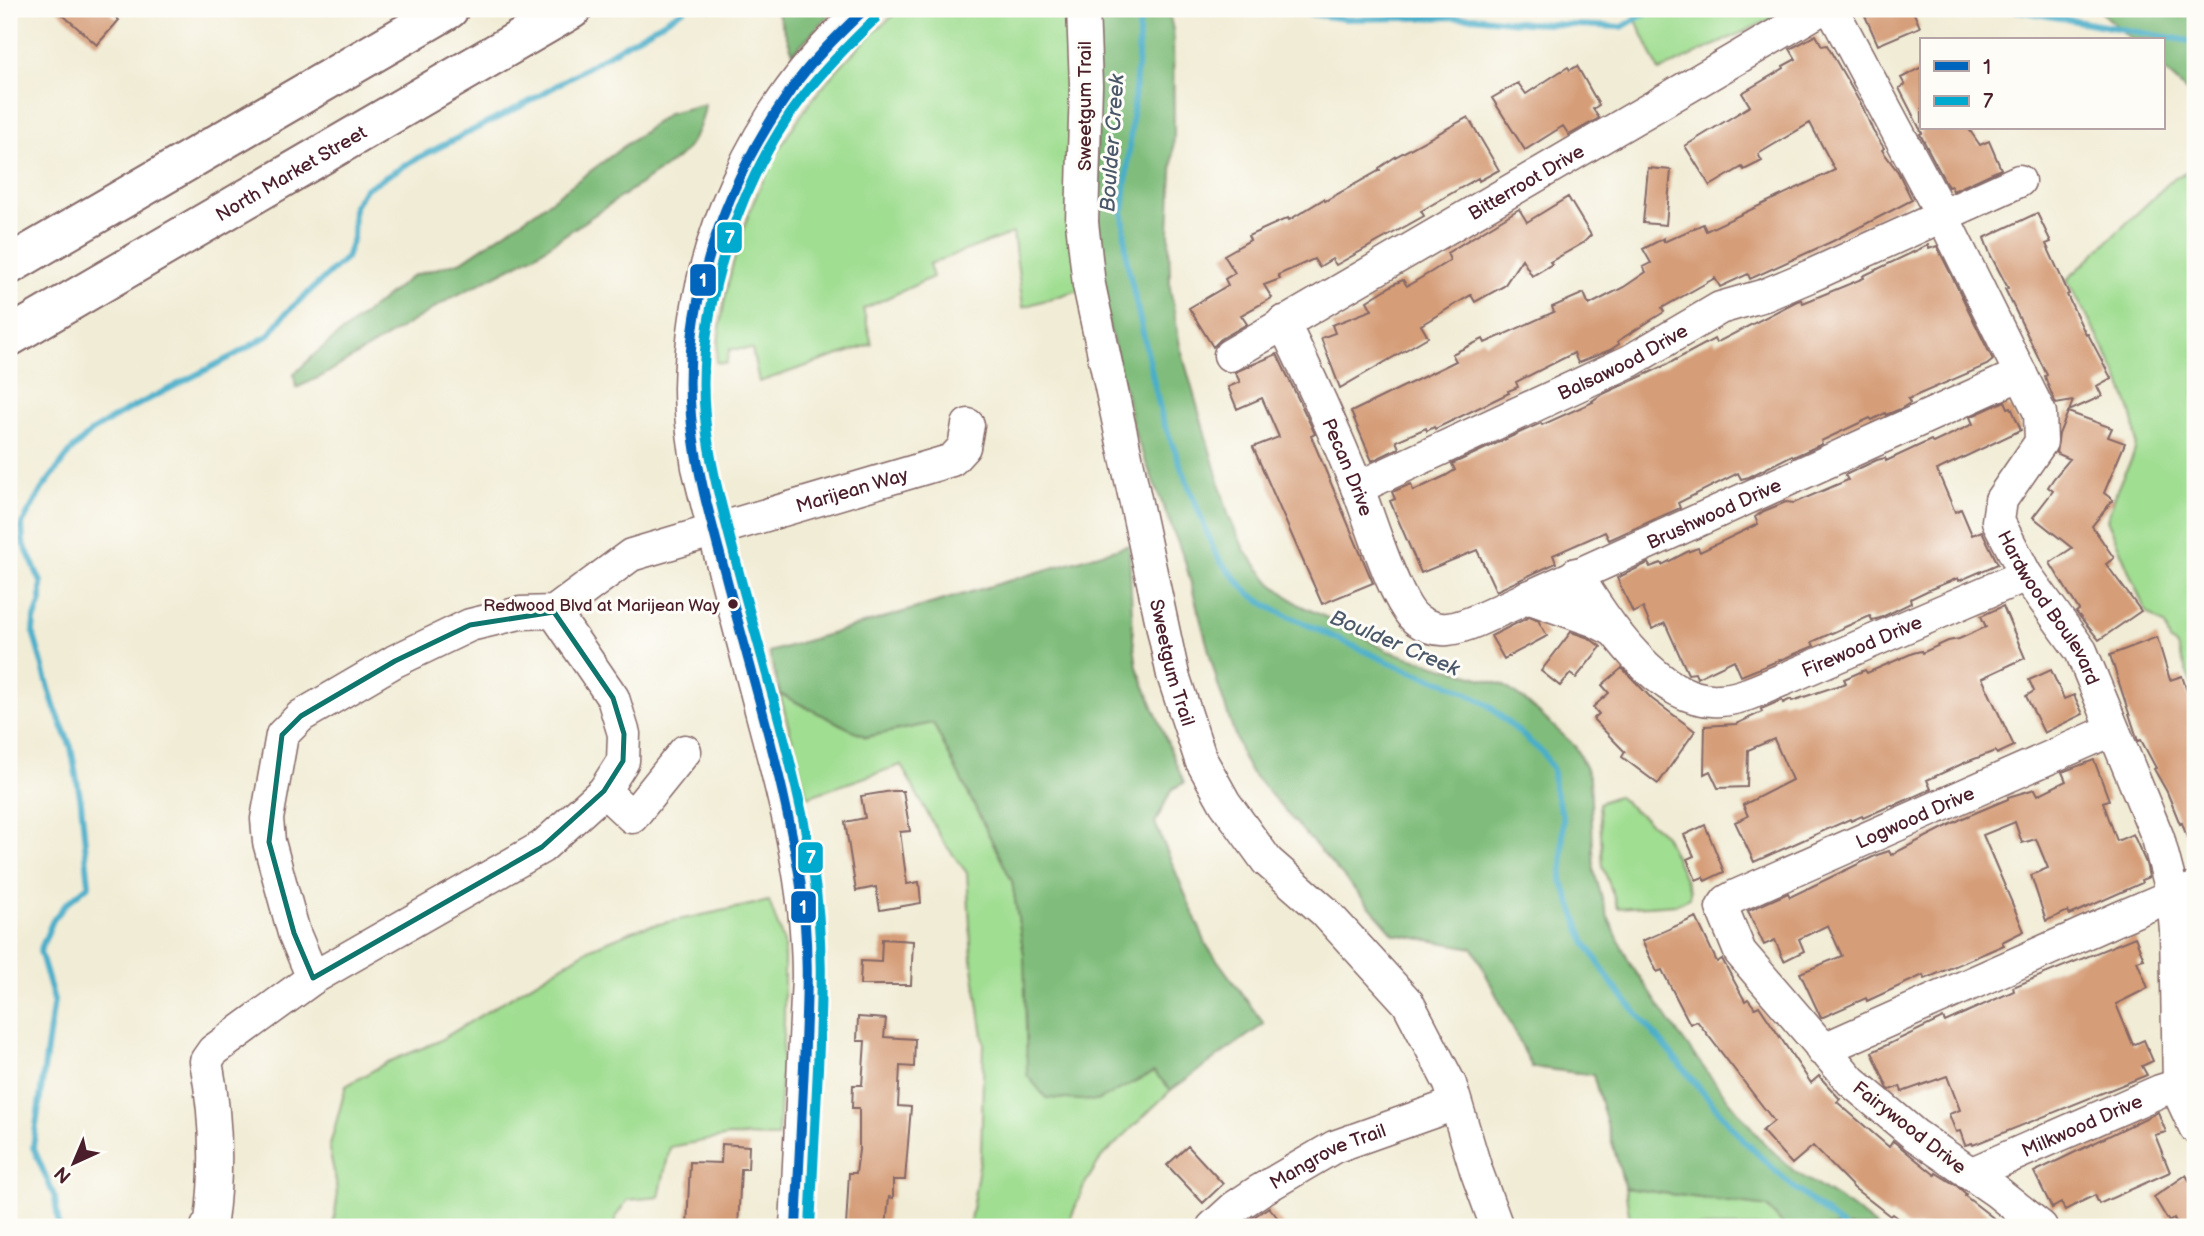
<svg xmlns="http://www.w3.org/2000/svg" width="2204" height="1236" font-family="'Balsamiq Sans',sans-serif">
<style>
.green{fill:#a0de92;stroke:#757e5e;stroke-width:2}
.forest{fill:#80bd7c;stroke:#656e54;stroke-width:2}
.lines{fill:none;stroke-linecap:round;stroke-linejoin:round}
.stream{stroke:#4aaec9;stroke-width:6}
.building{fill:#d59d78}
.minor-casing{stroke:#846766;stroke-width:35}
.major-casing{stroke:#846766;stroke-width:42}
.minor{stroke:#fff;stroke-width:32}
.major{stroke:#fff;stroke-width:38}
.bus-1-casing{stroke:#fdfcf7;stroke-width:16}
.bus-2-casing{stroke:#fdfcf7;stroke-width:16}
.bus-1{stroke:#0065bd;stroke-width:10}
.bus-2{stroke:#00a9ce;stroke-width:10}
.marked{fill:none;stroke:#0f766e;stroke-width:5;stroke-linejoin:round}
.bus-dot{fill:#4a1f2b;stroke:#fdfcf7;stroke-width:2.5}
.labels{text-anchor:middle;stroke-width:6;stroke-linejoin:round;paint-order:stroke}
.bus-label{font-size:17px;fill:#4a1f2b;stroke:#fdfcf7;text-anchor:end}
.street-label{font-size:19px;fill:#4a1f2b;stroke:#fdfcf7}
.water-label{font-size:21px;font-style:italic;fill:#4a586a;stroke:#fdfcf7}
.line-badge{stroke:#fdfcf7;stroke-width:2.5}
.badge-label{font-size:19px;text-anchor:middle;font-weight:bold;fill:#fff}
</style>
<rect width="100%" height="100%" fill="#fdfcf7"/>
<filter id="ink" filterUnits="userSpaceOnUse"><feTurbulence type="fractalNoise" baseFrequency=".0143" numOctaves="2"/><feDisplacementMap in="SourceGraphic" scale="14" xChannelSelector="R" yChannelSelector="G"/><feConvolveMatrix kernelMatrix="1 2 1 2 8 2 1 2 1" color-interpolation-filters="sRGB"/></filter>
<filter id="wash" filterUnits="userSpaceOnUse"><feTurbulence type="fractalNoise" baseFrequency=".00686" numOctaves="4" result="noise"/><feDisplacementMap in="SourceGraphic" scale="28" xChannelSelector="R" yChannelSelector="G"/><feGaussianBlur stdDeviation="1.57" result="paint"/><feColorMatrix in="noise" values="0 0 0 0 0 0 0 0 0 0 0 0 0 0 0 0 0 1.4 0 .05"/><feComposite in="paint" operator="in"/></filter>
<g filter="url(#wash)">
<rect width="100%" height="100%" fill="#f1ecd5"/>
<path class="green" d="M901,9H1072L1082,289L1023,307L1013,233L929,264L933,277L863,309L872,344L759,382L752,349H730L726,363L716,362C730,214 785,104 901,9Z
M1631,9H1793L1659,71Z
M2195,170V694L2177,647L2170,641L2165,625L2146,612L2107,519C2112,506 2116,491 2122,478C2126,469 2133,460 2135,449C2143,408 2087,318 2067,280L2175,177Z
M780,694L866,737L933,723L1012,881L1024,955L1097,1101L1154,1071L1171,1090L1101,1158L1085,1184L1067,1227H969L981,1154L984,1043L972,961L967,873L942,840L901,765L807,797Z
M1617,796L1665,835L1690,890V897L1677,904L1618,908L1603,867L1599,803Z
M769,901L784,943V1018L778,1137L729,1136L670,1147L659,1197L628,1200L616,1216V1227H333L337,1200L336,1181L329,1149L346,1086L388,1062L437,1042L591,948L640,928Z
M1625,1188L1767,1207L1785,1227H1631Z"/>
<path class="forest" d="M776,9H835L793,53Z
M1096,9H1168L1173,30L1174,133L1169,231L1170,288L1180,346L1229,517L1245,551L1271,583L1299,605L1334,621L1388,651L1503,685L1528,703L1575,746L1590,778L1594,871L1607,915L1629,962L1679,1035L1723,1093L1764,1143L1794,1171L1848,1205L1877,1227H1785L1767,1207L1625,1188L1593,1075L1532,1067L1473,948L1394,934L1249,770L1242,756L1218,685L1185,561L1136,437L1098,280Z
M2098,9H2195V99L2164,70V40H2132Z
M705,104C703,124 691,149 674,161L535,255L451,298L322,376L296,388L294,374L316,353L412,276L462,261L538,210L669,113Z
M1129,545L1133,638L1137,667L1184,783L1172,789L1155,823L1207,946L1264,1024L1171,1090L1154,1072L1097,1101L1046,1098L1027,1075L1024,955L1012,881L933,723L866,737L780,694L769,652Z"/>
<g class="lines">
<path class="stream" d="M1140,9L1138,58L1123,213L1127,262L1162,418L1214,550L1221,562L1250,594L1273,609L1397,666L1456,687L1488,705L1544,754L1553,770L1554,788L1563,817L1562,880L1585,942L1613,985L1744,1141L1791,1185L1843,1227
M1275,9L1346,19L1473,17L1527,23L1622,27L1653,9
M2009,9L2195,42
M59,1227L55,1198L33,1147L54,1000L40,951L53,920L66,904L89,885L81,802L71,747L54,706L33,632L34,621L41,601V582L23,542L22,524L42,489L71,451L91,432L122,413L231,357L269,335L285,314L346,258L353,238L354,206L365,189L416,159L527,103L685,9"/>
</g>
<g id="blocks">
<path class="building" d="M56,9H106L119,20L97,45Z
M1862,9H1912L1920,27L1878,45Z
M1816,35L1822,46L1827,45L1863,108L1873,131L1884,148L1882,150L1898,172L1912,200L1833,241L1750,279L1748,274L1720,287L1715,278L1662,308L1664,312L1618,341L1619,344L1610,350L1578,363L1574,353L1516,382L1518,387L1508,391L1509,393L1435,429L1434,427L1427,431L1426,428L1396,441L1399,448L1372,461L1351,412L1456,361L1452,354L1483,339L1485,343L1554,312L1552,307L1584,293L1589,305L1624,287L1646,272L1643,267L1651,263L1643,249L1664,238V242L1703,224L1706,231L1835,170L1810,123L1758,154L1762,161L1744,170L1742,167L1710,186L1685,146L1750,106L1742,93L1784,68L1783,66L1796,59L1790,49Z
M1577,66L1599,105L1593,109L1599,118L1569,135L1563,126L1525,150L1492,98L1518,83L1526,94L1558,73L1568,67L1570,70Z
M1922,67V128H1968L1980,145L1989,141L2001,169L1953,191L1951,186L1948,187L1920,134L1922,133L1899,88L1905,85L1901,78Z
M1468,117L1499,170L1479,181L1478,178L1421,211L1424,216L1336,265L1332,259L1319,267L1314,259L1278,275L1280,279L1264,285L1272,298L1241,315L1247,324L1221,339L1213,347L1189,308L1228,285L1225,279L1235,273L1224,255L1250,240L1248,236L1288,218L1289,220L1324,199L1325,201L1380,170L1379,168L1395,157Z
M1648,168L1671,170L1666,225L1643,223Z
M1568,197L1591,235L1583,243L1550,262L1552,264L1532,276L1522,259L1504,286L1475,302L1471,295L1421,325L1428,337L1340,388L1321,338L1335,333L1332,325L1372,310L1367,301L1396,283L1403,280L1407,286L1431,272L1450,260L1447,253L1519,209L1527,222Z
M2037,213L2051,242L2046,244L2069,294L2067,295L2086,335L2088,334L2111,378L2097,386L2102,396L2069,411L2073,401L2056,404L2047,383L2045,376L2047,375L2005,289L2008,288L1991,256L1984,238Z
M1928,245L1929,249L1937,246L1993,360L1987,365L1908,399L1910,403L1900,409L1886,415L1885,413L1872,420L1870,418L1821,441L1822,444L1793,457L1792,455L1749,477L1741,479L1738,473L1678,503L1680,508L1609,540L1605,532L1553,555L1556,563L1496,591L1477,550L1421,573L1390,501L1395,499L1392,492L1411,484L1413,491L1445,476L1455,470L1452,464L1541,423L1542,425L1593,402L1592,401L1601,395L1666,365L1714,339L1716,343L1797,301L1801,300L1803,303L1864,278L1863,276Z
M1277,354L1315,434L1311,436L1373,583L1322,604L1253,447L1279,437L1262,398L1237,409L1228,387L1240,382L1235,372Z
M2005,401L2008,408L2011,407L2021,430L1937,470L1955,512L1961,509L1972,535L1982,531L1998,564L1959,581L1958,578L1931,589L1910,599L1911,603L1880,618L1872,620L1870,616L1845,627L1812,642L1814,646L1741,676L1734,660L1697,678L1695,673L1688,674L1665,623L1652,629L1643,608L1633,613L1617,578L1648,563L1650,567L1661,563L1662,565L1687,552L1698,548L1700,552L1758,524L1755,517L1764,511L1786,502L1794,503L1848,480L1845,475L1877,460L1885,458L1886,461L1931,440L1933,443L1973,424L1970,417Z
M2068,412L2112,428L2108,437L2125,443L2104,493L2113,500L2092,526L2114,558L2106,564L2141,611L2099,640L2076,612L2079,610L2050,563L2072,548L2033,517L2053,491L2048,487L2054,478L2070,459L2056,453L2059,434Z
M2003,606L2025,658L1982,678L2014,746L1997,754L1995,751L1964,763L1927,780L1931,789L1893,806L1892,805L1863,818L1862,816L1851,821L1850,819L1754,862L1735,822L1748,816L1743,805L1792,780L1774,739L1748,750L1747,787L1718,788L1710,771L1704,774L1705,726L1736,724L1762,712L1761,709L1782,700L1783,703L1791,699L1792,701L1846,683L1844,679L1865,670L1867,673L1913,653L1921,651L1922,653L1948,641L1959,639L1986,627L1981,616Z
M1529,617L1538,620L1547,636L1504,659L1491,636Z
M1571,632L1589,638L1601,647L1576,678L1570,674L1560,686L1541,671Z
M2157,637L2170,680L2182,676L2195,715V852H2192L2182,823L2180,824L2167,792L2154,769L2156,768L2141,740L2138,741L2110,655Z
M1622,668L1652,699L1695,731L1658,784L1622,757L1625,752L1593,719L1599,714L1593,707L1609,693L1602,685Z
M2051,670L2064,699L2074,695L2083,714L2044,733L2026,696L2034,691L2029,680Z
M2094,760L2109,800L2103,802L2117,841L2133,834L2146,863L2149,877L2141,880L2142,883L2070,915L2068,911L2046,921L2031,875L2048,868L2036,839L2022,843L2015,822L1983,835L2024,931L2002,942L2004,945L1925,979L1923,975L1867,1001L1866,998L1821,1018L1800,973L1842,956L1828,925L1799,939L1804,951L1784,961L1775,940L1764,945L1748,911L1788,893L1790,897L1877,855L1889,851L1891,855L1963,818L2008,799V797L2035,789L2038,795L2066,781L2062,772Z
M892,791H903L910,831L900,832L907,884L919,882L921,903L880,910L876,887L856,891L845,822L865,818L861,796Z
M1705,825L1724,872L1705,881L1703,877L1696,880L1687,859L1694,856L1684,835Z
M1696,917L1717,962L1722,959L1745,1001L1748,999L1755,1008L1759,1006L1811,1083L1819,1076L1840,1099L1837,1102L1889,1147L1893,1141L1935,1175L1936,1173L1957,1186L1966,1194L1965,1196L2005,1227H1909L1892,1214L1890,1216L1854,1188L1813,1146L1792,1164L1762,1131L1774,1121L1697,1021L1690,1024L1662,970L1657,972L1642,941Z
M2135,937L2144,959L2137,961L2148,988L2116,1004L2133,1045L2144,1040L2153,1061L2142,1066L2147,1075L1973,1145L1972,1143L1965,1145L1960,1131L1956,1132L1949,1114L1960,1110L1947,1076L1902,1092L1900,1086L1890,1090L1888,1089L1872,1052L1943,1018L1945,1022L2014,991L2013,987Z
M882,939L913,941L911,985H860L861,961L881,962Z
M858,1017L886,1019L884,1037L915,1039L914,1067L900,1066L898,1106L911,1107L905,1180H893V1198L889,1197L886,1227H846L849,1173H856L859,1150V1108H852L853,1085H862L865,1041H857Z
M2158,1112L2166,1132L2155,1135L2170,1172L2099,1204L2095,1195L2065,1210L2061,1203L2052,1208L2034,1172Z
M722,1144L749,1146L748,1169H741L738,1227H687L690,1162L721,1163Z
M1188,1146L1223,1184L1203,1203L1167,1165Z
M2186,1175L2195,1190V1218L2179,1227L2174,1218L2169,1222L2154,1197Z
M1269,1207L1285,1227H1240L1246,1222Z"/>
</g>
</g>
<g filter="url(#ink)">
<use href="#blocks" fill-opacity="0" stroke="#846766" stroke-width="2"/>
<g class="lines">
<g class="minor-casing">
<g id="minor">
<path id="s1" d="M1083,9L1086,85L1082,222L1089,285L1173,675L1201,760L1225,803L1267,861L1324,911L1408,1003L1450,1084L1476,1170L1497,1227"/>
<path id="s2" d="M1832,9L1942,215L2040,413L2041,442L2001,500L1998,521L2026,575L2081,651L2158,838L2173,895L2176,930L2179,1084L2181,1097L2195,1127"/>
<path id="s3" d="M1283,322C1310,377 1335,433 1358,489C1370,518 1395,604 1417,620C1438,635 1457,629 1478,620L2021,374"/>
<path id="s4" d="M1230,355L1821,9"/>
<path id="s5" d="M1357,488L1630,361L1720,308L1765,295L1810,276L2019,181"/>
<path id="s6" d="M1576,574C1605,620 1658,705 1720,700C1742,699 1762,688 1782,680L2026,575"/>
<path d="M1527,597L1596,621L1613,630"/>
<path d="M604,791L632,817L685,751"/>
<path d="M313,978L542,847L604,791L623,761L624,734L613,698L554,612"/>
<path d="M1822,1050L2119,918L2173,895L2195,889"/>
<path id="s7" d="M1970,1174L2160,1091L2195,1080"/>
<path id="s8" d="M207,1227L211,1221C218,1168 216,1114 206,1061L213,1051L313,978L294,933L269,842L267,819L282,735L301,716L395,661L470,625L520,613L554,612L631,555L952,460L964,447L968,425"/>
<path d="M796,1227L808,977C808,885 785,799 761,710C740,629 718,549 698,467C694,441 690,415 690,388C692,246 757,102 865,9"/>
<path id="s9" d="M1213,1227L1235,1207L1259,1191L1334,1147L1455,1104"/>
<path id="s10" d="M2041,1227L1996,1191L1915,1135L1851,1081L1740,952L1722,908L1727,901L1736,896L2112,730"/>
</g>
</g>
<g class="major-casing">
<g id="major">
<path d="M9,265L449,9"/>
<path id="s11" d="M9,337L572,9"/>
</g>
</g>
<use href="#minor" class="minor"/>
<use href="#major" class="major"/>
<g class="bus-1-casing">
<path id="bus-1" d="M796,1227C799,1173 801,1120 804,1066C807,1001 810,938 799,873C782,772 751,673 725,573C711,521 696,470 691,416C681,302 726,182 791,90C812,60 839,34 865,9"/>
</g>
<g class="bus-2-casing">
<path id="bus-2" d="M810,1227C813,1174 815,1121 818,1068C821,1001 824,936 813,870C796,770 765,671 739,573C726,521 710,470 705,417C695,309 739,179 805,94C826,67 850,43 875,19"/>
</g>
<use href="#bus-1" class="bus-1"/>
<use href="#bus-2" class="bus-2"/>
</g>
</g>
<path class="marked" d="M554,612L613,698L624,734L623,761L604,791L542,847L313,978L294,933L269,842L282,735L301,716L395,661L470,625Z"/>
<circle class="bus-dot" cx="733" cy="604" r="6"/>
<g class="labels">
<g class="bus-label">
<text x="720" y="611">Redwood Blvd at Marijean Way</text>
</g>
<g class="street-label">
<text transform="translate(1084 106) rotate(-90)" y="7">Sweetgum Trail</text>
<text dy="7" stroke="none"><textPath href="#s11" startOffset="326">North Market Street</textPath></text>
<text dy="7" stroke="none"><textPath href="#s4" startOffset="343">Bitterroot Drive</textPath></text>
<text dy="7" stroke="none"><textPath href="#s5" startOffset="294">Balsawood Drive</textPath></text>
<text dy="7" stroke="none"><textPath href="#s3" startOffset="159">Pecan Drive</textPath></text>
<text dy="7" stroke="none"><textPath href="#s8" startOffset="1186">Marijean Way</textPath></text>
<text dy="7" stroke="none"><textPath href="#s3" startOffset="651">Brushwood Drive</textPath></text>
<text dy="7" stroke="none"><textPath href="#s2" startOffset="676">Hardwood Boulevard</textPath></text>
<text dy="7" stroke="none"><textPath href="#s6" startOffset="352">Firewood Drive</textPath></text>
<text dy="7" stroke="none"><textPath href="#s1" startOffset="663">Sweetgum Trail</textPath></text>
<text dy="7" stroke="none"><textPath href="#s10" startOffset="672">Logwood Drive</textPath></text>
<text dy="7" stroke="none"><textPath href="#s7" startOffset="122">Milkwood Drive</textPath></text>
<text transform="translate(1910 1127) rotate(38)" y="7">Fairywood Drive</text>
<text dy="7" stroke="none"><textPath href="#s9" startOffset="136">Mangrove Trail</textPath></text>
</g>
<g class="water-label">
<text transform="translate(1112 143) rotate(-86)" y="7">Boulder Creek</text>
<text transform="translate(1395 643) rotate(23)" y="7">Boulder Creek</text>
</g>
</g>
<g class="line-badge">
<rect x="716" y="221" width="27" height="33" rx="7" fill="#00a9ce"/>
<rect x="689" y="263" width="28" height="34" rx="7" fill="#0065bd"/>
<rect x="797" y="841" width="27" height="33" rx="7" fill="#00a9ce"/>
<rect x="790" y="890" width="27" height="34" rx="7" fill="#0065bd"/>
</g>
<g class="badge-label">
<text x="730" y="244">7</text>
<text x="703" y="287">1</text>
<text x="811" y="864">7</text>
<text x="803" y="914">1</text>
</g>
<rect width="2204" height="1236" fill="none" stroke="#fdfcf7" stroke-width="35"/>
<rect x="1920" y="38" width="245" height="91" fill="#fdfcf7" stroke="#b5a4a5" stroke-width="2"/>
<rect x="1934" y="61" width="35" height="10" fill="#0065bd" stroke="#b5a4a5" stroke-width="2"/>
<text x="1983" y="74" font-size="21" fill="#4a1f2b">1</text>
<rect x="1934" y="96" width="35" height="10" fill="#00a9ce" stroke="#b5a4a5" stroke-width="2"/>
<text x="1983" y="108" font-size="21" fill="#4a1f2b">7</text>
<g transform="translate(74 1163) rotate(224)" stroke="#fdfcf7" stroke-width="5" paint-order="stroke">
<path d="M0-5L12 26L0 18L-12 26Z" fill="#4a1f2b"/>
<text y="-10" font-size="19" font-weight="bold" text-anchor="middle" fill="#4a1f2b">N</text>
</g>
</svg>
